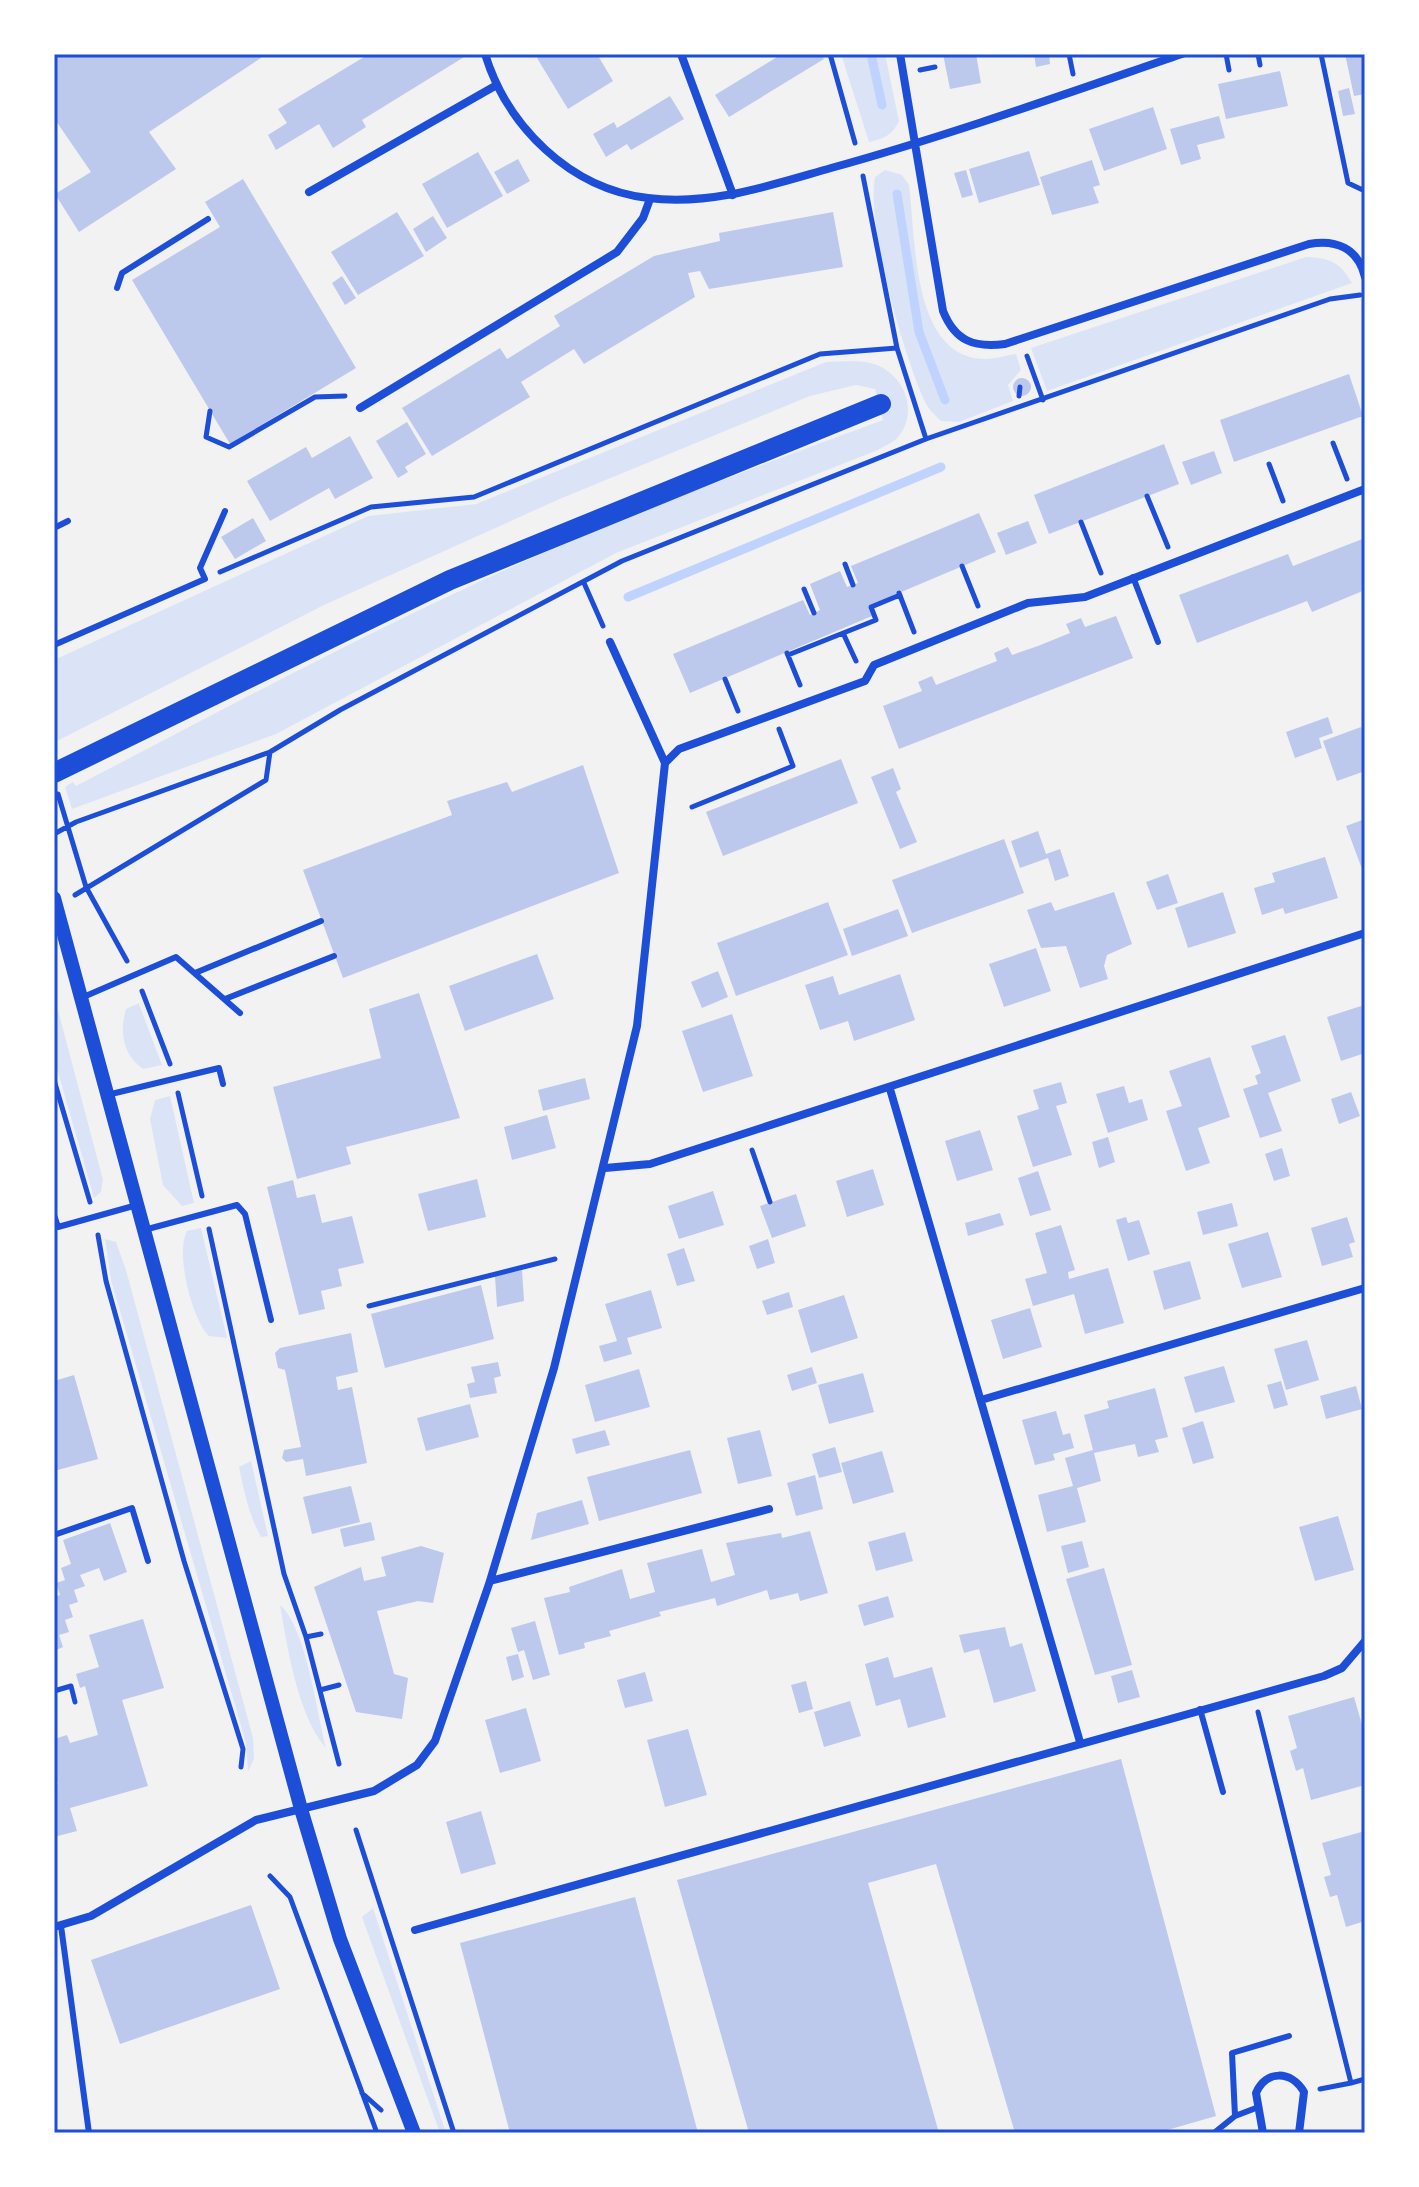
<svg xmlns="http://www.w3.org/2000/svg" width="1419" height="2187" font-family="'Nunito Sans',sans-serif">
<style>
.green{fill:#dbe4f7}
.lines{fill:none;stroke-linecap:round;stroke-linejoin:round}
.stream{stroke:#bfd3fe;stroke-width:9}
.building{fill:#bdc9ec}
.path{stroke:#1d4ed8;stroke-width:5}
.service{stroke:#1d4ed8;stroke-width:6}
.minor{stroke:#1d4ed8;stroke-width:8}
.tertiary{stroke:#1d4ed8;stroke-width:14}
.primary{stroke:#1d4ed8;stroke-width:20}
.neatline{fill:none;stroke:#1d4ed8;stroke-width:3}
</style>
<rect width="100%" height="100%" fill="#f2f2f2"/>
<path class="green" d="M841,54H885L899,121C893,135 883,139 869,142Z
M885,170L902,175L909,185C916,238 911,359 986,359C995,359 1007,355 1016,354L1021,370L1008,385L1013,401L959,422L941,421C935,415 928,409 925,402C904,357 866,224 875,177Z
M1306,257C1330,258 1340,262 1352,283L1047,391L1031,348Z
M826,362C839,362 857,360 870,363C902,370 920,409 899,436C895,442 884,446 878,450L616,553L276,734L72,809L65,787L73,782L76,786C234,704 392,618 557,547C664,501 774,460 883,420L875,389L856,385L810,396L562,498L324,605L55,742L54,660L368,516L476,504Z
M54,995L103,1180L101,1192L94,1198L54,1058Z
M139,1003V1004L162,1065L143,1069C123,1055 119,1032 126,1009Z
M170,1096L194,1203L182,1206L163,1185L150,1119L155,1100Z
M201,1228L227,1338L209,1336C192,1320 175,1253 187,1231Z
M105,1239L116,1242L126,1270L253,1738L254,1759L248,1771L246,1743L111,1280Z
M251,1461L268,1536L261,1537C249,1516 244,1491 239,1467Z
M280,1605C306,1627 317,1713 326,1748C298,1717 287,1646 280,1605Z
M373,1908L446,2133H440L362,1917Z"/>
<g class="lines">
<path class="stream" d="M871,54L882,105
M897,194L919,332L945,400
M628,597L941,467"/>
</g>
<path class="building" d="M62,54H267L149,132L176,169L79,232L55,194L91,172L54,118V59Z
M369,54H469L362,120L366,127L333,148L319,124L276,150L268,135L287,123L278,109Z
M544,54H597L613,81L568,109L537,58Z
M782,54H821L824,59L729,117L715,95Z
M943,54H976L981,83L950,89Z
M1034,54H1049L1050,64L1036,67Z
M1345,54H1365V94L1354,96Z
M1280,71L1288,106L1226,119L1218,84Z
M1349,88L1355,114L1343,116L1338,91Z
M670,96L684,119L631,150L627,144L606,157L593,134L614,122L617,128Z
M1153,107L1167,149L1104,171L1089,129Z
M1219,116L1225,138L1197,145L1201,159L1181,165L1170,129Z
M1029,151L1040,185L979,203L969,169Z
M478,152L503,196L447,228L422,184Z
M518,159L530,181L507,194L494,172Z
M1092,160L1100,185L1093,187L1099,203L1052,215L1040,177Z
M966,170L973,195L962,198L954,173Z
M243,179L356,368L230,444L132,280L220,227L205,202Z
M397,212L424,256L358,295L331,252Z
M833,212L843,267L709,289L700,271L688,273L695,297L584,364L574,349L521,382L530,397L432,456L402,408L500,348L507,359L560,326L554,316L654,256L720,241L719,233Z
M433,216L447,238L426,252L413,229Z
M342,276L356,298L345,305L332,283Z
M1349,374L1363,416L1234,462L1220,420Z
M1013 387a9 9 0 1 1 18 0a9 9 0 1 1-18 0Z
M407,422L426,454L405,467L408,472L398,478L376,441Z
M350,436L373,478L335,499L329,488L270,521L247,481L306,447L312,458Z
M1164,444L1179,484L1049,534L1034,495Z
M1214,451L1222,473L1191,485L1182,462Z
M979,513L996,552L868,606L872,616L690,693L673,654L803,600L810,615L820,610L810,584L840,571L847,587L858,583L851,566Z
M253,518L266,541L235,559L221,537Z
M1028,521L1037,543L1006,555L997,533Z
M1365,538V590L1312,612L1307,601L1197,643L1179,595L1288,554L1293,566Z
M1116,616L1133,658L899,749L883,706L922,691L918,682L932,676L936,685L997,661L994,653L1008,647L1012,655L1038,646L1070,633L1066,624L1081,618L1085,627Z
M1328,717L1333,733L1319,738L1322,748L1295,758L1286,732Z
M1361,727L1365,738V771L1337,781L1323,741Z
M841,759L858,803L723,856L706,812Z
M583,765L619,873L343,978L303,870L452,815L447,801L507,782L512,792Z
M893,768L901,789L896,792L917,842L900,849L871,777Z
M1365,819V877L1346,826Z
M1038,831L1046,854L1060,849L1069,876L1055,881L1048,858L1020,868L1011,841Z
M1004,839L1024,893L912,933L892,880Z
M1325,857L1338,898L1285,914L1283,908L1262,915L1254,888L1275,882L1272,873Z
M1168,874L1178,903L1157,910L1146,882Z
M1114,892L1132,944L1107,955L1104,966L1108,979L1080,988L1066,946L1041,948L1027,910L1051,902L1055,911Z
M1223,892L1236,933L1188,948L1175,908Z
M828,902L848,955L736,996L717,943Z
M898,909L908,936L852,956L843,929Z
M1036,948L1051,991L1004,1007L989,964Z
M537,954L554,999L465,1031L449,986Z
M718,971L728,997L702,1008L691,982Z
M900,974L915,1020L854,1041L848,1021L820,1030L805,985L833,976L839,995Z
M419,993L460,1118L346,1147L351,1164L297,1179L273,1087L381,1058L369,1009Z
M1361,1006L1365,1020V1053L1341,1061L1327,1017Z
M732,1014L753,1076L703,1092L682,1031Z
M1285,1035L1301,1081L1268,1093L1282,1131L1260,1138L1243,1089L1258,1084L1255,1076L1261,1073L1251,1046Z
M1210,1057L1230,1117L1198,1128L1210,1163L1186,1171L1166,1111L1182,1106L1169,1071Z
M585,1078L590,1099L543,1111L538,1090Z
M1061,1082L1067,1103L1056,1106L1072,1155L1033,1167L1017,1116L1039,1109L1033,1090Z
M1124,1086L1129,1103L1142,1099L1148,1120L1108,1133L1096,1094Z
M1351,1092L1360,1116L1339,1124L1331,1099Z
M547,1115L556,1148L512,1160L504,1127Z
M980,1130L993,1170L957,1181L945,1141Z
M1108,1137L1115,1162L1099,1168L1092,1142Z
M1282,1148L1290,1176L1274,1181L1265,1154Z
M873,1169L884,1205L847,1217L836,1181Z
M1038,1171L1051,1210L1030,1216L1018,1178Z
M477,1179L486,1217L428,1231L418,1194Z
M293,1180L297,1198L315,1194L322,1223L352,1216L364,1263L338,1269L342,1286L321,1291L325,1309L299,1315L267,1187Z
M713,1191L724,1225L679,1239L668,1206Z
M796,1194L806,1226L772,1238L760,1206Z
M1232,1203L1238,1226L1203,1235L1197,1212Z
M1000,1213L1004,1225L968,1236L965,1223Z
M1126,1217L1128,1223L1139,1220L1150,1254L1128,1261L1116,1220Z
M1347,1217L1355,1242L1349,1244L1353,1257L1322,1266L1311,1228Z
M1061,1225L1075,1270L1068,1272L1069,1279L1108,1268L1124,1323L1085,1334L1074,1294L1033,1306L1025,1279L1047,1273L1035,1233Z
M1268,1232L1282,1277L1242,1288L1228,1244Z
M768,1239L775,1263L757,1269L749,1246Z
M684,1248L695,1281L677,1286L667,1254Z
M1190,1261L1201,1299L1164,1310L1153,1271Z
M522,1270L524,1301L497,1307L495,1276Z
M481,1285L494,1339L385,1368L371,1314Z
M651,1290L662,1328L627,1338L632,1354L604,1362L599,1346L617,1341L605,1304Z
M789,1292L793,1307L767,1315L762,1301Z
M844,1295L858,1338L811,1353L798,1310Z
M1030,1308L1042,1347L1003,1359L991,1320Z
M351,1333L358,1372L336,1377L338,1390L352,1387L367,1463L306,1476L303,1459L286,1462L282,1458L284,1450L301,1447L285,1370L278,1368L275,1353L280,1348Z
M1307,1340L1319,1380L1286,1390L1274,1349Z
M498,1362L501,1376L494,1378L497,1393L470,1398L467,1384L475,1382L471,1367Z
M1224,1366L1235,1402L1195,1413L1184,1377Z
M812,1367L817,1383L792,1391L787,1375Z
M639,1369L650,1407L595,1422L585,1385Z
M863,1373L874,1412L829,1424L818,1385Z
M74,1375L98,1459L54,1471V1381Z
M1281,1381L1288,1405L1274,1409L1267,1385Z
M1356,1386L1362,1409L1326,1419L1320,1396Z
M1155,1388L1168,1437L1155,1440L1159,1452L1138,1457L1135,1444L1094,1453L1101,1481L1077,1488L1086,1522L1047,1532L1038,1495L1073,1486L1065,1458L1093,1450L1084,1415L1109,1408L1107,1401Z
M470,1404L479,1437L426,1451L417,1418Z
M1056,1411L1063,1435L1070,1433L1074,1448L1053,1454L1055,1460L1035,1465L1022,1420Z
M1203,1421L1214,1458L1193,1464L1182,1428Z
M605,1430L610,1445L576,1454L572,1439Z
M760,1430L772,1476L738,1484L727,1438Z
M835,1447L842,1472L819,1478L812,1454Z
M690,1450L702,1493L599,1521L587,1477Z
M882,1451L894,1492L853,1504L841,1463Z
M815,1475L823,1509L796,1516L787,1483Z
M351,1486L360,1522L312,1534L303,1497Z
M582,1500L589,1524L531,1540L537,1513Z
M1338,1516L1354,1570L1315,1581L1299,1527Z
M371,1522L375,1540L344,1547L340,1529Z
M110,1523L127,1572L104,1581L99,1568L80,1575L85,1586L74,1590L78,1602L69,1605L73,1617L65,1620L69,1632L59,1635L63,1647L54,1651V1597L60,1595L56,1583L65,1580L61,1568L71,1564L63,1540Z
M810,1531L828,1593L800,1601L798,1593L770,1600L767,1590L717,1606L715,1598L659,1612L661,1616L609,1631L611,1636L584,1643L585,1648L559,1655L544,1598L570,1592L569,1587L622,1569L630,1599L655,1592L647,1563L702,1549L711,1582L735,1575L726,1543L781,1533L782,1538Z
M905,1532L913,1561L876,1571L868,1542Z
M1082,1541L1089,1567L1068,1573L1061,1546Z
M421,1546L444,1553L433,1603L418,1601L377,1611L394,1674L408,1678L402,1719L356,1712L314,1587L361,1567L364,1581L386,1576L381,1557Z
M1104,1568L1132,1665L1095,1675L1066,1579Z
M888,1596L894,1617L864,1626L858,1605Z
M143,1619L164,1688L122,1700L148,1786L70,1808L77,1831L54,1837V1785L58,1784L54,1773V1739L67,1735L70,1743L98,1735L85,1686L80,1688L76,1674L99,1667L89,1635Z
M535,1621L550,1675L533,1680L524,1650L518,1652L511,1628Z
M1005,1627L1010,1647L1022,1643L1036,1691L994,1703L979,1649L964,1653L959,1635Z
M518,1654L524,1677L512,1681L506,1657Z
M888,1657L894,1678L932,1667L946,1717L908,1728L900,1699L876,1706L865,1664Z
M1132,1670L1140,1697L1118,1703L1111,1676Z
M645,1672L653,1701L625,1708L617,1680Z
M806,1681L813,1709L799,1713L791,1685Z
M1354,1697L1365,1735V1785L1311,1800L1303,1768L1296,1771L1290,1751L1297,1748L1288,1716Z
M850,1701L861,1736L824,1747L814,1712Z
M526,1708L541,1761L500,1773L485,1720Z
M688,1729L707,1795L665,1807L647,1740Z
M1121,1759L1216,2116L1157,2133H1015L936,1864L868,1883L939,2133H749L677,1880Z
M481,1811L496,1864L461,1874L446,1822Z
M1365,1831V1921L1346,1927L1337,1895L1330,1897L1324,1877L1331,1875L1322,1843Z
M635,1897L698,2133H510L460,1943Z
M251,1905L280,1989L120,2044L91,1960Z"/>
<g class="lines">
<path class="path" d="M830,54L855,143
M1069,54L1073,74
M1226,54L1229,70
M1258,54L1260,65
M1321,54L1348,183L1365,191
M920,70L935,67
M863,176L897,348L926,439
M1027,356L1043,400
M1019,396L1020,387
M210,411L206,437L229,447L315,397L345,396
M1333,443L1347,479
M1269,464L1283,501
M1147,496L1168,547
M1081,522L1101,573
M845,564L853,585
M962,566L978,606
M220,572L371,507L474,497L820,354L897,348
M584,583L603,626
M804,589L814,613
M899,593L914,632
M843,633L856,661
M787,653L800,685
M788,655L876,620L871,607L900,595
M725,679L738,711
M58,794L86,887L127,961
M692,807L793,766L779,729
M54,834L76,822L270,752L340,710L622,561L926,439L1330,299L1360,295
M75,895L266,780L270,752
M142,991L170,1064
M54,1080L90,1202
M178,1093L202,1196
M752,1150L770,1202
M209,1229L284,1574L306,1637L339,1764
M98,1235L106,1281L184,1561L243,1749L241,1767
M369,1306L555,1259
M306,1637L321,1634
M320,1690L339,1685
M54,1691L71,1686L75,1702
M1258,1712L1351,2083L1320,2089
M356,1830L454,2133
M270,1876L290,1897L377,2133
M1351,2083L1365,2079
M362,2093L381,2110"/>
<path class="service" d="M117,288L122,273L208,219
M54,528L68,521
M1133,577L1158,642
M54,645L205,579L200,568L225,511
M195,973L321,921
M81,998L176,957L240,1013
M225,999L334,956
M107,1095L219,1068L223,1084
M54,1215L58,1227L137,1205
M144,1230L237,1205L245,1214L271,1320
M54,1535L132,1508L148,1561
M1200,1709L1223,1792
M61,1926L89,2133
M1235,2116L1256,2108
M1214,2133L1235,2116L1232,2053L1289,2036"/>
<path class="minor" d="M485,54C507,126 570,189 648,198C711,206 771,185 831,168C950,135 1065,94 1182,54
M681,54L733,195
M900,54L943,311C955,341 974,348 1005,344L1309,244C1336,239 1358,248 1365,277
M309,192L495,86
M360,408L617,252L643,218L650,199
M665,763L679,749L865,681L874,665L1028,603L1085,597L1365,489
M890,1089L1080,1742
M605,1168L650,1164L1365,933
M981,1400L1365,1288
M490,1581L769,1509
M54,1927L91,1916L256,1820L374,1791L417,1765L435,1741L490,1581L554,1368L637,1026L665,763L610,642
M415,1930L1324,1676L1342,1668L1365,1641
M1263,2133L1256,2093C1266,2070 1291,2070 1304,2092L1299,2133"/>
<path class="tertiary" d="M54,898L301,1809L340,1939L414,2133"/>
<path class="primary" d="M54,773L450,580L881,404"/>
</g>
<rect width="1419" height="2187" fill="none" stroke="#ffffff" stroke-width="112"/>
<rect x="56" y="56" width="1307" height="2075" class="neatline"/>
</svg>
